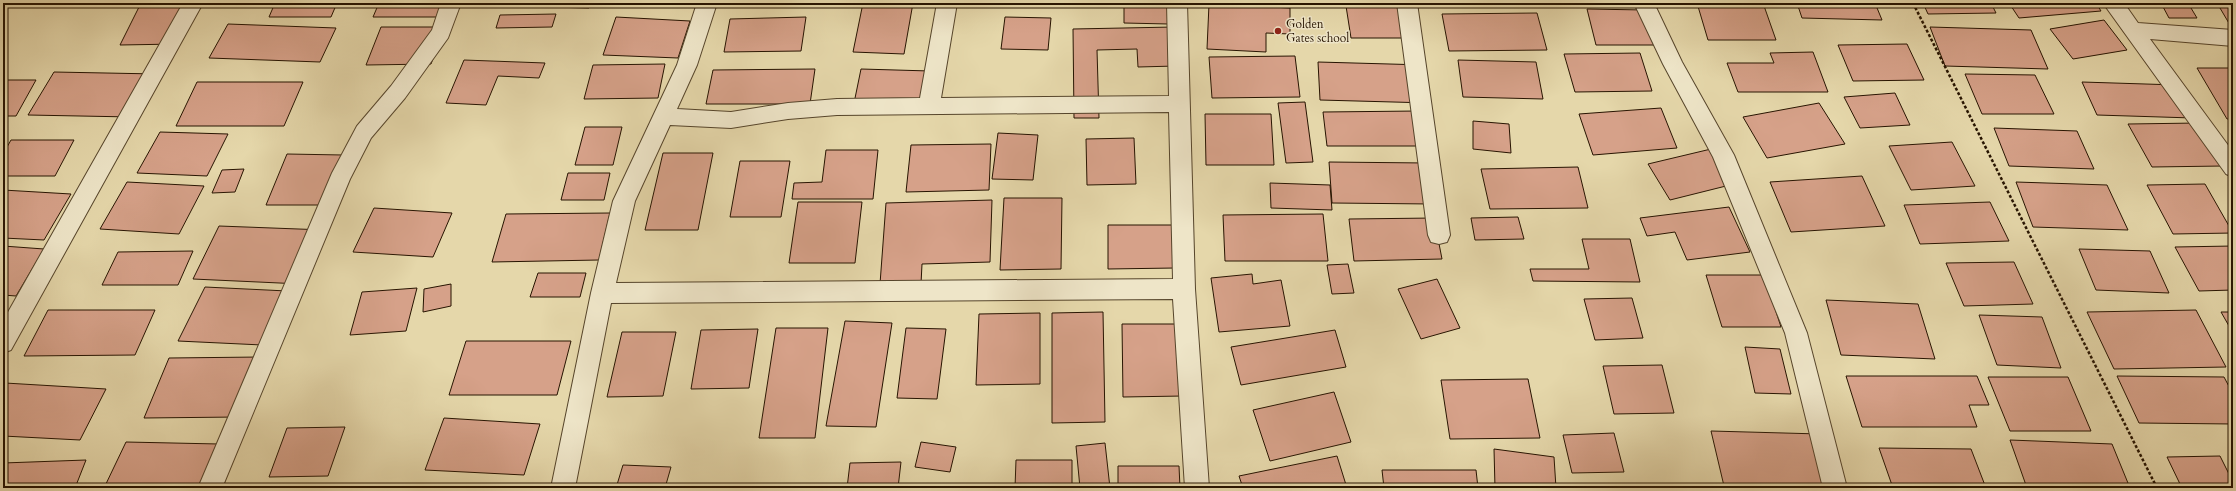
<svg xmlns="http://www.w3.org/2000/svg" width="2236" height="491" font-family="Cardo,serif">
<style>
.building{fill:#d6a189;stroke:#271401}
.lines{fill:none;stroke-linecap:round;stroke-linejoin:round}
.minor-casing{stroke:#56452b;stroke-width:2}
.path{stroke:#271401;stroke-width:2.5;stroke-dasharray:3 2;stroke-linecap:butt}
.minor{fill:#eee5c8;fill-rule:evenodd}
.poi-dot{fill:#8f2418;stroke:#eee5c8;stroke-width:1.5}
.labels{text-anchor:middle;stroke-width:3;stroke-linejoin:round;paint-order:stroke}
.poi-label{font-size:12px;fill:#271401;stroke:#eee5c8;text-anchor:start}
</style>
<rect width="100%" height="100%" fill="#e5d7aa"/>
<filter id="stains"><feTurbulence type="fractalNoise" baseFrequency=".005" numOctaves="4"/><feColorMatrix values="0 0 0 0 .2 0 0 0 0 .09 0 0 0 0 .02 0 0 0 .5 -.17"/></filter>
<radialGradient id="worn" r=".72"><stop offset=".6" stop-color="#630" stop-opacity="0"/><stop offset="1" stop-color="#630" stop-opacity=".3"/></radialGradient>
<path class="building" d="M275,3H337L331,17H269Z
M379,3H455L450,17H373Z
M509,3H591L589,8L508,6Z
M863,3H913L904,54L853,52Z
M1023,3H1051L1050,6L1022,7Z
M1124,3H1169V24L1124,23Z
M1697,3H1763L1776,40H1708Z
M1797,3H1875L1882,20L1802,18Z
M1923,3H1991L1996,13L1928,14Z
M2009,3H2096L2101,11L2019,18Z
M2161,3H2188L2197,18H2169Z
M2217,3H2233V30Z
M196,4L177,44L120,45L140,5Z
M1209,4L1290,8V34L1266,33V52L1207,49Z
M1346,6H1408L1413,38H1351Z
M1587,9L1645,10L1655,45H1596Z
M1537,13L1547,50L1449,51L1442,14Z
M556,14L552,27L496,28L500,15Z
M616,17L690,21L678,58L603,55Z
M806,17L801,51L724,52L730,19Z
M1005,17L1051,18L1048,50L1001,49Z
M2104,20L2127,50L2073,59L2050,29Z
M228,24L336,28L320,62L209,58Z
M381,27H445L431,64L366,65Z
M1174,27L1176,66L1138,67L1137,49L1097,50L1099,118H1074L1073,29Z
M1930,27L2031,30L2048,69L1945,66Z
M1907,44L1924,80L1853,81L1838,45Z
M1813,52L1828,92H1738L1727,63H1774L1770,53Z
M1640,53L1652,91L1575,92L1564,54Z
M1295,56L1300,97L1212,98L1209,57Z
M464,60L545,63L539,78L498,76L486,105L446,103Z
M1458,60L1536,62L1543,99L1463,97Z
M1318,62L1425,65L1430,103L1320,100Z
M665,64L658,98L584,99L593,65Z
M2197,68H2233V119H2227Z
M815,69L810,104H706L713,70Z
M861,69L930,71L923,111L853,108Z
M54,72L157,74L132,117L28,115Z
M1965,74L2035,75L2054,114H1982Z
M3,80H36L16,116H3Z
M197,82H303L284,126H176Z
M2082,82L2177,85L2193,118L2097,115Z
M1895,93L1910,125L1860,128L1844,97Z
M1305,102L1313,162L1286,163L1278,103Z
M1819,103L1845,144L1767,158L1743,117Z
M1661,108L1677,148L1593,155L1579,114Z
M1417,111L1423,146H1327L1323,112Z
M1205,114H1271L1274,165H1206Z
M1473,121L1509,124L1511,153L1473,149Z
M2198,123L2223,166L2152,167L2128,124Z
M585,127H622L613,165H575Z
M1994,128L2077,131L2094,169L2009,166Z
M160,132L228,134L207,176L137,173Z
M998,133L1038,135L1033,180L992,179Z
M1134,138L1136,184L1087,185L1086,139Z
M11,140H74L55,176H3V154Z
M1952,142L1975,186L1911,190L1889,146Z
M991,144L989,190L906,192L911,145Z
M1711,149L1734,184L1670,200L1648,164Z
M826,150H878L873,199H792L794,183L822,182Z
M663,153H713L698,230H645Z
M287,154L343,155L323,205H266Z
M740,161H790L781,217H730Z
M1329,162L1426,163L1432,204L1332,203Z
M1578,167L1588,208L1490,209L1481,169Z
M244,169L235,192L212,193L222,170Z
M568,173H610L604,200H561Z
M1862,176L1885,226L1791,232L1770,182Z
M127,182L204,186L179,234L100,229Z
M2016,182L2107,185L2128,230L2033,227Z
M1270,183L1330,185L1332,210L1271,208Z
M2205,184L2233,233L2173,234L2147,185Z
M3,190L71,194L44,240L3,238Z
M1004,198H1062L1061,269L1000,270Z
M992,200L990,262L922,264L921,284H880L886,203Z
M798,202H862L855,263H789Z
M1990,202L2009,241L1920,244L1904,205Z
M1729,207L1750,252L1687,260L1675,232L1647,236L1640,218Z
M374,208L452,213L433,257L353,252Z
M610,213L599,260L492,262L506,214Z
M1323,214L1328,261H1225L1223,215Z
M1518,217L1524,239L1475,240L1471,218Z
M1434,218L1442,259L1354,261L1349,219Z
M1108,225H1173L1175,268L1108,269Z
M219,226L325,230L301,284L193,279Z
M1582,239H1630L1640,282L1533,281L1530,269H1589Z
M3,246L44,249L16,296L3,295Z
M2233,246V290L2199,291L2175,247Z
M2079,249L2150,251L2169,293L2096,290Z
M193,251L178,285H102L118,252Z
M2014,262L2033,304L1964,306L1946,263Z
M1348,264L1354,293L1332,294L1327,265Z
M538,273H586L580,297H530Z
M1252,274L1253,284L1281,280L1290,326L1219,332L1211,278Z
M1706,275H1764L1781,327H1722Z
M1437,279L1460,328L1421,339L1398,289Z
M451,284V306L423,312L424,289Z
M205,287L287,291L262,345L178,341Z
M417,288L406,331L350,335L362,292Z
M1632,298L1643,338L1595,340L1584,299Z
M1826,300L1918,304L1935,359L1841,355Z
M48,310H155L135,355L24,356Z
M2196,310L2226,367L2114,369L2087,312Z
M1103,312L1105,422L1052,423V313Z
M2221,312H2233V333Z
M1040,313V384L976,385L979,314Z
M1979,315L2042,317L2061,368L1997,365Z
M845,321L892,323L876,427L826,426Z
M1122,324H1180L1183,396L1123,397Z
M776,328H828L815,438H759Z
M906,328L946,329L937,399L897,398Z
M758,329L749,388L691,389L701,330Z
M1335,330L1346,367L1241,385L1231,347Z
M622,332H676L663,396L607,397Z
M466,341H571L557,395H449Z
M1745,347L1780,349L1791,394L1755,393Z
M260,357L238,417L144,418L169,358Z
M1662,365L1674,413L1614,414L1603,366Z
M1846,376H1977L1989,405H1969L1977,427H1862Z
M2117,376L2224,377L2233,394V424L2139,423Z
M1988,377H2068L2091,431H2010Z
M1528,379L1540,438L1450,439L1441,380Z
M5,383L106,389L80,440L3,436V387Z
M1334,392L1351,442L1270,461L1253,410Z
M444,418L540,424L524,475L425,470Z
M345,427L328,476L269,477L287,428Z
M1711,431L1820,434L1835,488L1724,486Z
M1614,433L1624,472L1572,473L1563,435Z
M2010,440L2112,444L2130,488H2027Z
M126,442L219,444L200,488H104Z
M921,442L956,447L950,472L915,467Z
M1105,443L1110,488H1080L1076,446Z
M1879,448L1971,449L1986,488H1893Z
M1494,449L1554,457L1556,488H1495Z
M1337,456L1347,488H1243L1239,476Z
M2220,456L2233,482V488H2161L2159,484H2180L2167,457Z
M86,460L75,488H3V463Z
M1016,460H1072V488H1015Z
M901,462L898,488H847L850,463Z
M623,465L671,467L665,488H616Z
M1118,466H1179L1180,488H1118Z
M1382,470H1476L1478,488H1384Z
M404,484L403,488H255L256,486Z
M552,485L551,488H485V487Z"/>
<g class="lines">
<g class="minor-casing">
<path id="minor" d="M183,3H203L11,350L3,353V321Z
M441,3H461L448,38L405,98L371,138L350,179L222,488H198L332,173L357,126L391,86L432,30Z
M697,3H717L697,65L677,109L731,112L788,103L837,99L920,98L937,3H957L941,98L1169,96L1167,3H1187L1195,289L1209,488H1185L1173,299L611,303L575,488H551L591,293L613,201L677,65ZM1169,112L1173,279L616,283L635,201L670,125L731,128L788,119L837,115Z
M1397,3H1417L1450,235L1447,242L1439,244L1431,242L1428,235Z
M1634,3H1654L1682,62L1734,155L1807,333L1847,488H1823L1785,333L1713,157L1663,64Z
M2103,3H2124L2138,23L2233,30V46L2150,39L2233,152V177L2226,174Z"/>
</g>
<path class="path" d="M1913,3L2157,488"/>
<use href="#minor" class="minor"/>
</g>
<circle class="poi-dot" cx="1278" cy="31" r="4"/>
<g class="labels">
<g class="poi-label">
<text x="1286" y="28">Golden<tspan x="1286" dy="14">Gates school</tspan></text>
</g>
</g>
<rect width="2236" height="491" fill="none" stroke="#e5d7aa" stroke-width="16"/>
<rect x="4" y="4" width="2228" height="483" fill="none" stroke="#271401" stroke-width="2"/>
<rect x="8" y="8" width="2220" height="475" fill="none" stroke="#271401"/>
<rect width="100%" height="100%" filter="url(#stains)"/>
<rect width="100%" height="100%" fill="url(#worn)"/>
</svg>
